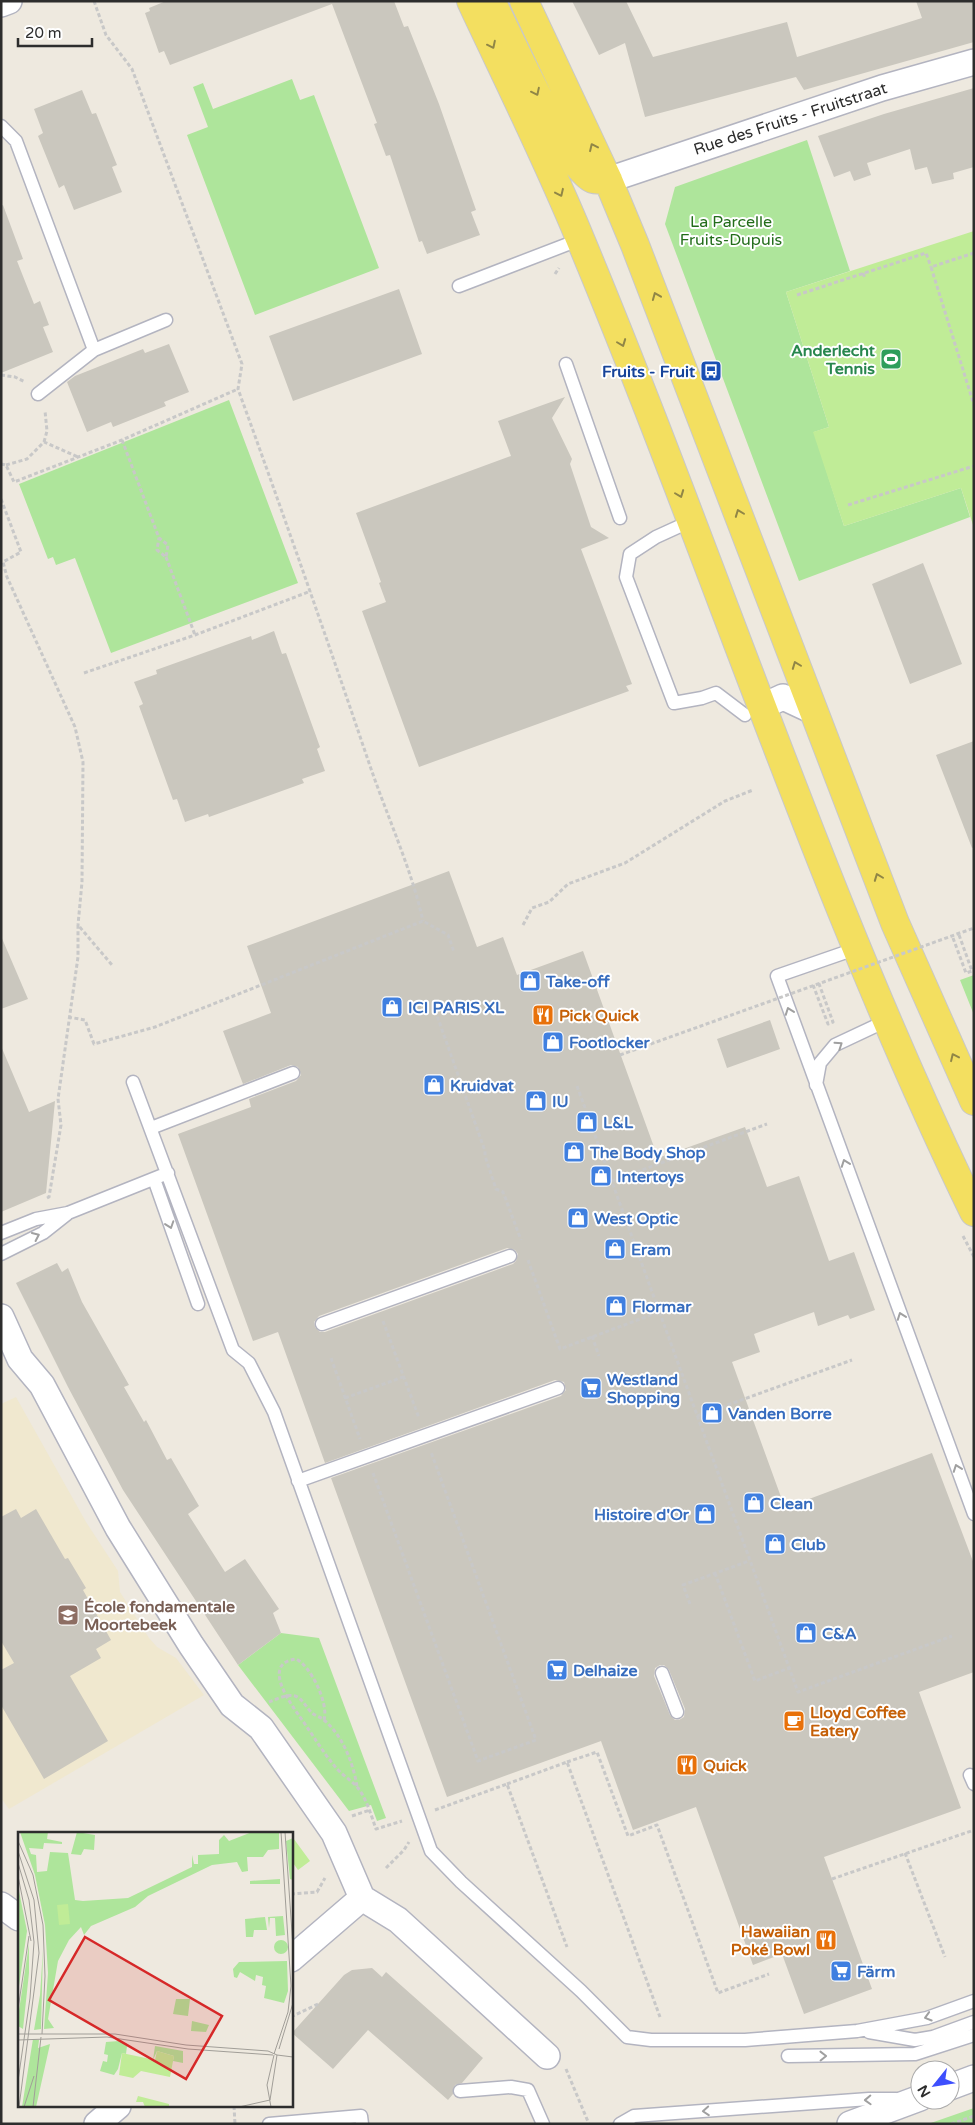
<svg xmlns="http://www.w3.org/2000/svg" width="975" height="2125" font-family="'Varela Round',sans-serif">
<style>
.education{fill:#f0e8cf}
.green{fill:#aee59b}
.pitch{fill:#c0ec97}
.building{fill:#cac7be;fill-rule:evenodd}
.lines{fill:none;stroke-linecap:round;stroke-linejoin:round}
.lane-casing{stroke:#b3b4c0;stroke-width:15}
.street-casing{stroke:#b3b4c0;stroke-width:28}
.primary-casing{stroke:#c8c8c8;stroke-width:30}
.path{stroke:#c8c8c8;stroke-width:3;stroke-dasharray:4 2.5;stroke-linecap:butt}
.lane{stroke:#fff;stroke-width:12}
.street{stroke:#fff;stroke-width:25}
.primary{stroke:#f3df60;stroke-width:28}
.path-bridge{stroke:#c8c8c8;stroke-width:3;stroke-dasharray:4 2.5;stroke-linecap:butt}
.oneway{stroke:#908646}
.oneway2{stroke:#a0a0a0}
.labels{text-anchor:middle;stroke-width:4;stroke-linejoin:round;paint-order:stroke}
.street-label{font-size:16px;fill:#2d2d2d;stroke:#fff}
.park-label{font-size:16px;fill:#236d1a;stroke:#fff}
.leisure-label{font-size:16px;font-weight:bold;fill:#27864d;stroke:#fff;text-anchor:end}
.transit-label{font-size:16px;font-weight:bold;fill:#164399;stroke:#fff;text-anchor:end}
.shop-label{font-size:16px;font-weight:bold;fill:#366cbe;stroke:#fff;text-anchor:start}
.food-label{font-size:16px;font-weight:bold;fill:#c56008;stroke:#fff;text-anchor:start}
.education-label{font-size:16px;font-weight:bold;fill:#785e54;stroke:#fff;text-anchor:start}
.inset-road{fill:none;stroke:#a19e98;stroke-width:1}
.view{fill:#d62828;fill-opacity:0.15;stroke:#d62828;stroke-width:2.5}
.inset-edge{fill:none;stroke:#2d2d2d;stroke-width:2.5}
</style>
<rect width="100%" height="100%" fill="#eee9df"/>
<path class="education" d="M16,1397L86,1522L118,1571L120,1592L149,1638L157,1647L176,1658L204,1695L9,1809L1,1798V1404Z"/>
<path class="green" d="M292,79L300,100L314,95L379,268L255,315L187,135L208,127L193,87L203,83L213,109Z
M807,140L850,271L786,292L829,427L814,432L844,526L961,488L970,517L799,581L665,224L675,187Z
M229,400L298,583L111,653L75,558L56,565L53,557L48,559L19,484Z
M974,975V1015L960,980Z
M281,1633L319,1638L386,1818L377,1821L371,1805L349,1811L238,1665Z
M974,2108V2124H928Z"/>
<path class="pitch" d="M974,231V528L961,488L844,526L813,432L829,427L786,292Z
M291,1835L310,1861L298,1870L291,1860Z"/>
<path class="building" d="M166,1H394L404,27L408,26L439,104L476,210L471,212L480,235L427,254L422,241L419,242L390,155L386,156L374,124L377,123L332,4L170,65L164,51L159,53L145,13L150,11L149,8Z
M572,1H626L653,57L787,22L797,57L922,18L916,1H974V42L804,90L796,77L645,117L625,43L599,55Z
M974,88V167L953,173L954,179L932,184L927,167L915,170L910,149L867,163L871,175L854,181L850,171L834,177L818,136L884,114Z
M82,90L92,114L96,113L117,165L112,167L122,192L74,210L64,185L59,188L38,136L43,133L34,109Z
M3,205L23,259L17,261L34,304L40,301L49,325L43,327L53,352L1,373V206Z
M399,289L422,354L293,401L269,336Z
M169,344L189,392L164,402L166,406L113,427L111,422L87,432L67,382L75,376L143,349L145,353Z
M565,397L552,418L572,459L570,464L591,527L609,538L581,549L632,684L626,686L629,691L419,767L362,611L386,602L379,583L381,582L356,513L511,456L498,421Z
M923,563L962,664L910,684L872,584Z
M274,631L282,654L286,653L320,747L317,749L325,771L302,779L304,783L209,817L208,814L185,822L177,799L173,800L139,706L143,704L134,682L157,674L156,670L251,636L252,640Z
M974,741V847L972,848L936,755Z
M449,871L477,947L503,937L517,975L583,951L658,1158L745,1127L767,1187L799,1176L829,1261L854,1252L875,1310L850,1319L848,1315L818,1326L814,1312L754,1334L760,1352L732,1362L785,1508L932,1453L974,1564V1672L919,1692L961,1808L824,1857L872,1989L804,2014L782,1954L753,1965L696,1807L633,1830L601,1741L447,1797L331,1478L561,1396L566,1390L564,1382L555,1380L325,1463L278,1332L253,1341L178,1134L251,1107L249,1099L296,1081L301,1075L298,1067L291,1065L243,1084L223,1031L271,1013L247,946ZM507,1248L515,1250L518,1254L516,1261L513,1264L325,1332H320L315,1327L314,1322L319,1316ZM660,1665H664L669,1670L685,1709L684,1717L679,1720H675L670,1715L654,1676L655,1668Z
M1,936L28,999L1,1009Z
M770,1020L780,1049L727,1068L717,1039Z
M1,1046L29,1112L55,1101L46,1193L1,1212Z
M57,1263L62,1272L68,1268L82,1302L129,1385L124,1387L144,1422L146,1420L167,1460L171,1458L199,1506L188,1514L225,1572L245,1559L279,1609L273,1613L281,1633L238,1665L123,1490L68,1387L16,1283Z
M16,1509L21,1518L36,1509L65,1559L68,1558L86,1588L83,1590L111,1640L96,1649L101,1658L70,1676L108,1741L44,1779L1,1705V1670L14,1663L1,1641V1517Z
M372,1968L382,1977L386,1972L483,2058L462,2083L455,2085L453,2094L448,2100L368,2030L333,2069L292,2033L344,1975L352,1970Z"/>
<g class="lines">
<g class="lane-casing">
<path id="lane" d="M1,126L16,141L94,350
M459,286L581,239
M566,364L620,518
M38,394L94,350L166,320
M691,521L656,537L630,554L626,577L674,703L702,698L716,693L745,715
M855,949L777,976L974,1514
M133,1082L233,1350L249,1363L274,1412L431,1851L461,1882L581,1991L627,2037L651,2040H745L857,2031L927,2018L974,2001
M816,1085L820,1063L835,1045L886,1021
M151,1128L293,1073
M154,1179L198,1304
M1,1233L36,1219L68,1213L168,1173
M1,1254L43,1233L67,1214
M322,1324L510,1256
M298,1481L558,1388
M662,1673L677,1712
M970,1775L974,1784
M869,2032L915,2040L933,2037L974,2022
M788,2056L915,2054L974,2035
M460,2091L511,2087L528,2090L543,2124
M269,2124L361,2116L362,2124
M620,2124L634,2116L869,2099H896"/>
</g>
<g class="street-casing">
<path id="street" d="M1,4L9,1
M608,180L882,88L974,62
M761,707L783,697L813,711
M1,1317L20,1359L42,1385L118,1528L191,1645L232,1705L261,1728L334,1833L362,1898L398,1920L547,2056
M1,1905L19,1918
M291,1959L362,1898
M950,2087L974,2078
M97,2124L118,2106
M850,2124L920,2098"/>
</g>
<g class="primary-casing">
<path id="primary" d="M471,1C508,80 548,160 581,241C715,563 821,897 974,1212
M491,1C507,32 567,169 593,179C597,180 604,180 608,180
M524,1L608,180L635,245L895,923L974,1101"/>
</g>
<path class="path" d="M94,1L106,35L132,69L242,364L238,389C283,513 326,636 368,760C386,814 411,867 423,921
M974,253L931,267L974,405
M863,273L865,278
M555,274L559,268
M797,295L926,253L931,267
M1,375L15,377L25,382
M122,440L159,538L168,545L166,557L157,550L159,538
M44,442L47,431L45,411
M1,464L6,465L14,482L122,440L238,389
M6,465L27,459L44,442L78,457
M1,499L21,552L3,562L7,577L75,727L83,762L82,882L78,925
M848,505L974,466
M166,557L195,635
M84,673L195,635L311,591
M523,925L532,908L549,902L568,884L625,863L725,801L753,790
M953,938L966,973L972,971L958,932
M813,985L828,1024L833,1022L818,981
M459,1001L435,1010L485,1151V1156L496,1189L503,1192L521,1240
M68,1017L85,1020L94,1044L155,1027L423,921L448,935L454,952
M577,1086L798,1692L952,1636
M612,1181L767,1124
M47,1198L49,1197L61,1125L58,1099L78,957V925L112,965
M963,1236L974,1257
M528,1260L560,1349L659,1312
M383,1321L419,1418
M592,1336L599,1356
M331,1358L360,1439
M345,1398L403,1377
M697,1416L852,1360
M373,1473L478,1761L536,1740L431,1452
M715,1573L755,1681L789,1668
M690,1604L683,1585L749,1561
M269,1702C277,1699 286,1694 295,1696C302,1698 306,1707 311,1712C315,1716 321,1717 324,1720C343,1736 353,1763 357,1786
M324,1720C329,1704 311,1666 296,1659C261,1663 290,1703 300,1717C313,1735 323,1753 338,1770C344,1776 352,1781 358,1788C367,1800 371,1815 376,1829L402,1821
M567,1762L597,1752L628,1836L657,1825L718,1993L769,1974
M507,1784L567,1762L660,2017
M435,1810L507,1784L567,1947
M352,1816L370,1810
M905,1853L945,1957
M386,1868L404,1850L409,1842
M832,1879L974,1830
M291,1894L317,1892L325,1878
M291,2017L318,2004
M566,2069L589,2124
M234,2106L235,2124
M951,2124L974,2116"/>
<use href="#lane" class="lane"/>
<use href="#street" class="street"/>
<use href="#primary" class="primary"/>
<path class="path-bridge" d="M620,1055L974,928"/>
</g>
<defs><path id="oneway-chevron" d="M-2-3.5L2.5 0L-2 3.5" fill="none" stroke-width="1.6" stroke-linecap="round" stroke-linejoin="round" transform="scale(1.25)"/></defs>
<g class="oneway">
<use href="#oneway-chevron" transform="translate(492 45) rotate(64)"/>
<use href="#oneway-chevron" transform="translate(536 92) rotate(64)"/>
<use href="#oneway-chevron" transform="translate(593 147) rotate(-115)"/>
<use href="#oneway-chevron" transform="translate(560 193) rotate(65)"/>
<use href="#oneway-chevron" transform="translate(656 296) rotate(-112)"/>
<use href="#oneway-chevron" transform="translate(622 343) rotate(69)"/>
<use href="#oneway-chevron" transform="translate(680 494) rotate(69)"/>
<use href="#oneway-chevron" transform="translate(739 513) rotate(-111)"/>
<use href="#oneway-chevron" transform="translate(796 665) rotate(-111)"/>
<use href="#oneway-chevron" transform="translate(878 877) rotate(-111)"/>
<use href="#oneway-chevron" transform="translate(954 1057) rotate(-115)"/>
</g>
<g class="oneway2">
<use href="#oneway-chevron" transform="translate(789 1011) rotate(-110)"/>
<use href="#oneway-chevron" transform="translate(839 1045) rotate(-34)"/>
<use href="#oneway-chevron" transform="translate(845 1163) rotate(-110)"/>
<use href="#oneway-chevron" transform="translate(170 1225) rotate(71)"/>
<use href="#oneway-chevron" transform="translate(36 1236) rotate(-25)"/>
<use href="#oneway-chevron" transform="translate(901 1316) rotate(-110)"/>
<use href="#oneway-chevron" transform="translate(957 1468) rotate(-110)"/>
<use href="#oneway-chevron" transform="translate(928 2017) rotate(163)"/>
<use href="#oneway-chevron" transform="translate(823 2056) rotate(-1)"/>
<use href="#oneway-chevron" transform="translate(868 2100) rotate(178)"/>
<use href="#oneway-chevron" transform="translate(706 2111) rotate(176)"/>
</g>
<defs>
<g id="stadium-square" transform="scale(1.125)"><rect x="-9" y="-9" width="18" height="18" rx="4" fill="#2e9e5b" stroke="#fff"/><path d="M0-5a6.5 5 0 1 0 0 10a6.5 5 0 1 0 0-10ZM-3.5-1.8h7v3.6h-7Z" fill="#fff"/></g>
<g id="bus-square" transform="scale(1.125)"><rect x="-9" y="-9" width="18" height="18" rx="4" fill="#1a4fb4" stroke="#fff"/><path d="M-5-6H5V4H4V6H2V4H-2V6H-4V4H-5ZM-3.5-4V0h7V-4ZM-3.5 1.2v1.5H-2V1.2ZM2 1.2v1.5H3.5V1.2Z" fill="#fff"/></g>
<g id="shop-square" transform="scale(1.125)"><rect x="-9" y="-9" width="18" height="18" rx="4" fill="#3f7fe0" stroke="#fff"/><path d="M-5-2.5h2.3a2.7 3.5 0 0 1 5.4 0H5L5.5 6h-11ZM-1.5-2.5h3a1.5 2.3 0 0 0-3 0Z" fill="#fff"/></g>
<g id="restaurant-square" transform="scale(1.125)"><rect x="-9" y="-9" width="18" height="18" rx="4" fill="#e8710a" stroke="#fff"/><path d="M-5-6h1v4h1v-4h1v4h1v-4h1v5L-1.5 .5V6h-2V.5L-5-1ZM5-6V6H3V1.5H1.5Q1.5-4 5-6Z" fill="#fff"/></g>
<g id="supermarket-square" transform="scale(1.125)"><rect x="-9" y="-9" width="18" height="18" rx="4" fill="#3f7fe0" stroke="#fff"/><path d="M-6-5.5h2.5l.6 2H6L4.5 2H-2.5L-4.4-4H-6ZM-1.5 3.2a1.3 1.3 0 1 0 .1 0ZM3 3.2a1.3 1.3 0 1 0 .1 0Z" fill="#fff"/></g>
<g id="school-square" transform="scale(1.125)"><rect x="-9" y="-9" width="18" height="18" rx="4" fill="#8d6e63" stroke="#fff"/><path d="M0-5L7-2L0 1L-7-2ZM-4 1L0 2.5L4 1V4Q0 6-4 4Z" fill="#fff"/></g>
<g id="cafe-square" transform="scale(1.125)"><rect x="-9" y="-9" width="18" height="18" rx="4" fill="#e8710a" stroke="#fff"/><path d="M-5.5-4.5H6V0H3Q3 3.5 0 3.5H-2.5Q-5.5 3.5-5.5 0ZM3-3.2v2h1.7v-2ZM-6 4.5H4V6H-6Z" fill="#fff"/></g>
</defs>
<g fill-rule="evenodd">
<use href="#stadium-square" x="891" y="359"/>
<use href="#bus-square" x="711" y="371"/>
<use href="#shop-square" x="530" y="981"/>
<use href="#shop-square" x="392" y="1007"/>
<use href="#restaurant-square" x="543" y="1015"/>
<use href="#shop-square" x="553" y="1042"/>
<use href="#shop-square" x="434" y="1085"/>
<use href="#shop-square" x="536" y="1101"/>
<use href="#shop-square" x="587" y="1122"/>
<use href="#shop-square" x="574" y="1152"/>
<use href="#shop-square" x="601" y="1176"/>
<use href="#shop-square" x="578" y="1218"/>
<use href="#shop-square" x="615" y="1249"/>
<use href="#shop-square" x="616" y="1306"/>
<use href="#supermarket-square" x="591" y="1388"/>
<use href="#shop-square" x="712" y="1413"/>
<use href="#shop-square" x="754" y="1503"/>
<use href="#shop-square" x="705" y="1514"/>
<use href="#shop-square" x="775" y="1544"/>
<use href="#school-square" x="68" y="1615"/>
<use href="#shop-square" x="806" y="1633"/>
<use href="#supermarket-square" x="557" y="1670"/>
<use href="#cafe-square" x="794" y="1721"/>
<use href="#restaurant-square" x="687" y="1765"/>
<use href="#restaurant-square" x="826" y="1940"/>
<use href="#supermarket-square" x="841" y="1971"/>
</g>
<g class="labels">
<g class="street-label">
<text transform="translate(790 118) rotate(-18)" y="6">Rue des Fruits - Fruitstraat</text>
</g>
<g class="park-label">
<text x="731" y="227">La Parcelle<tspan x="731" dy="18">Fruits-Dupuis</tspan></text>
</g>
<g class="leisure-label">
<text x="875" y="356">Anderlecht<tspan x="875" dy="18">Tennis</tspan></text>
</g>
<g class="transit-label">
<text x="695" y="377">Fruits - Fruit</text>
</g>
<g class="shop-label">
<text x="546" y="987">Take-off</text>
<text x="408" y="1013">ICI PARIS XL</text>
<text x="569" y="1048">Footlocker</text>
<text x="450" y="1091">Kruidvat</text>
<text x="552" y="1107">IU</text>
<text x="603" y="1128">L&amp;L</text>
<text x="590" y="1158">The Body Shop</text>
<text x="617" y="1182">Intertoys</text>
<text x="594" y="1224">West Optic</text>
<text x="631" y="1255">Eram</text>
<text x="632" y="1312">Flormar</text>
<text x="607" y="1385">Westland<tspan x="607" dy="18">Shopping</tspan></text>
<text x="728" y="1419">Vanden Borre</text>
<text x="770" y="1509">Clean</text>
<text x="689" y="1520" text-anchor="end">Histoire d'Or</text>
<text x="791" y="1550">Club</text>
<text x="822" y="1639">C&amp;A</text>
<text x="573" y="1676">Delhaize</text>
<text x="857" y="1977">Färm</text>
</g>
<g class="food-label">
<text x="559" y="1021">Pick Quick</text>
<text x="810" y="1718">Lloyd Coffee<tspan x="810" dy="18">Eatery</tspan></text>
<text x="703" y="1771">Quick</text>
<text x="810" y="1937" text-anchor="end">Hawaiian<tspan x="810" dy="18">Poké Bowl</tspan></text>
</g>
<g class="education-label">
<text x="84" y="1612">École fondamentale<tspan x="84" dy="18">Moortebeek</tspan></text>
</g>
</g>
<g transform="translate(18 1832)">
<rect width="275" height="275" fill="#eee9df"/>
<path d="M2,0H30L29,7L44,10V12L26,11L25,17L11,16L13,22L18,23L19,40L29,39L32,20L50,21L57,68L65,69L110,66L174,35V23L176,32H180V23L201,22V8L206,3L211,9L234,0H261V17L250,18L245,25H229L230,39L224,40L219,30L194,33L130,64L117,75L73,94L66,103L63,95L51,108L40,129L30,187L36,196L26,197L30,141L27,93L17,43ZM59,0L77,3L76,18L66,17L63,23L53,22ZM275,6V48L272,47L268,9ZM262,47V52H232V49ZM0,54L9,99L0,161ZM265,84L267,103L258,104L257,86H252L251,96L250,85ZM247,85L249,98H236L235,105H228L227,87ZM256 115a7 7 0 1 1 14 0a7 7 0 1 1-14 0ZM11,112V141L5,197L0,194V185ZM25,117L23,197L16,198L22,163ZM269,129L270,159L266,171L246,166L248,154L244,153L245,145L238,143L237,149L222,140L219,146L216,145L215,137L221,130ZM158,167H172L170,184L155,182ZM174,189L191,193L188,200L173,199ZM15,207L21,208L20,216L32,212L18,275H4ZM101,209L109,214L108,222L104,221L100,237L96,243L82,239L85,229L89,230L90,223L86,222L88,210ZM137,214L165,219V231L155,229L156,224L139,219L135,228Z" fill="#aee59b"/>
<path d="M50,72L52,92L41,93L39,73ZM139,219L156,224L152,245L123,239L115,246L101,243L104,221L137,228ZM120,264L151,272V275H127L125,270H118Z" fill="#c0ec97"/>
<path class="inset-road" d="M267,0L275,115M0,9L15,43L25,93L27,144L24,202M0,19L16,68L21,121L1,275M0,31L11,68L16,110L12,166L0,249M0,44L13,109M0,177L11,104M0,202H97L168,213L250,219L259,223M0,208L89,205L170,217L255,223M261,217L275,171M256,222L270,180L273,154L263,0M252,268L259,223L275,225M6,275L16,244M15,275L23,205M221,275L252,268M253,275L249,253L256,223"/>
<path class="view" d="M67,105L204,184L168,247L31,168Z"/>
<rect width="275" height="275" class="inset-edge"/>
</g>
<rect width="975" height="2125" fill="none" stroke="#2d2d2d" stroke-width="5"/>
<g transform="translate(935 2085) rotate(240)"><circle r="24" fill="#ffffff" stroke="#ababab"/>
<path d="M0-4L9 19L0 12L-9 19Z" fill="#3e4ffd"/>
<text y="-8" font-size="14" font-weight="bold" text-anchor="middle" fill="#2d2d2d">N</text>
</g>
<path d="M18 38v8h74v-8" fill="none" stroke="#2d2d2d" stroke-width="2.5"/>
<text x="25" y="38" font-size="15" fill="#2d2d2d" stroke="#ffffff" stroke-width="4" paint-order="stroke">20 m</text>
</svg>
